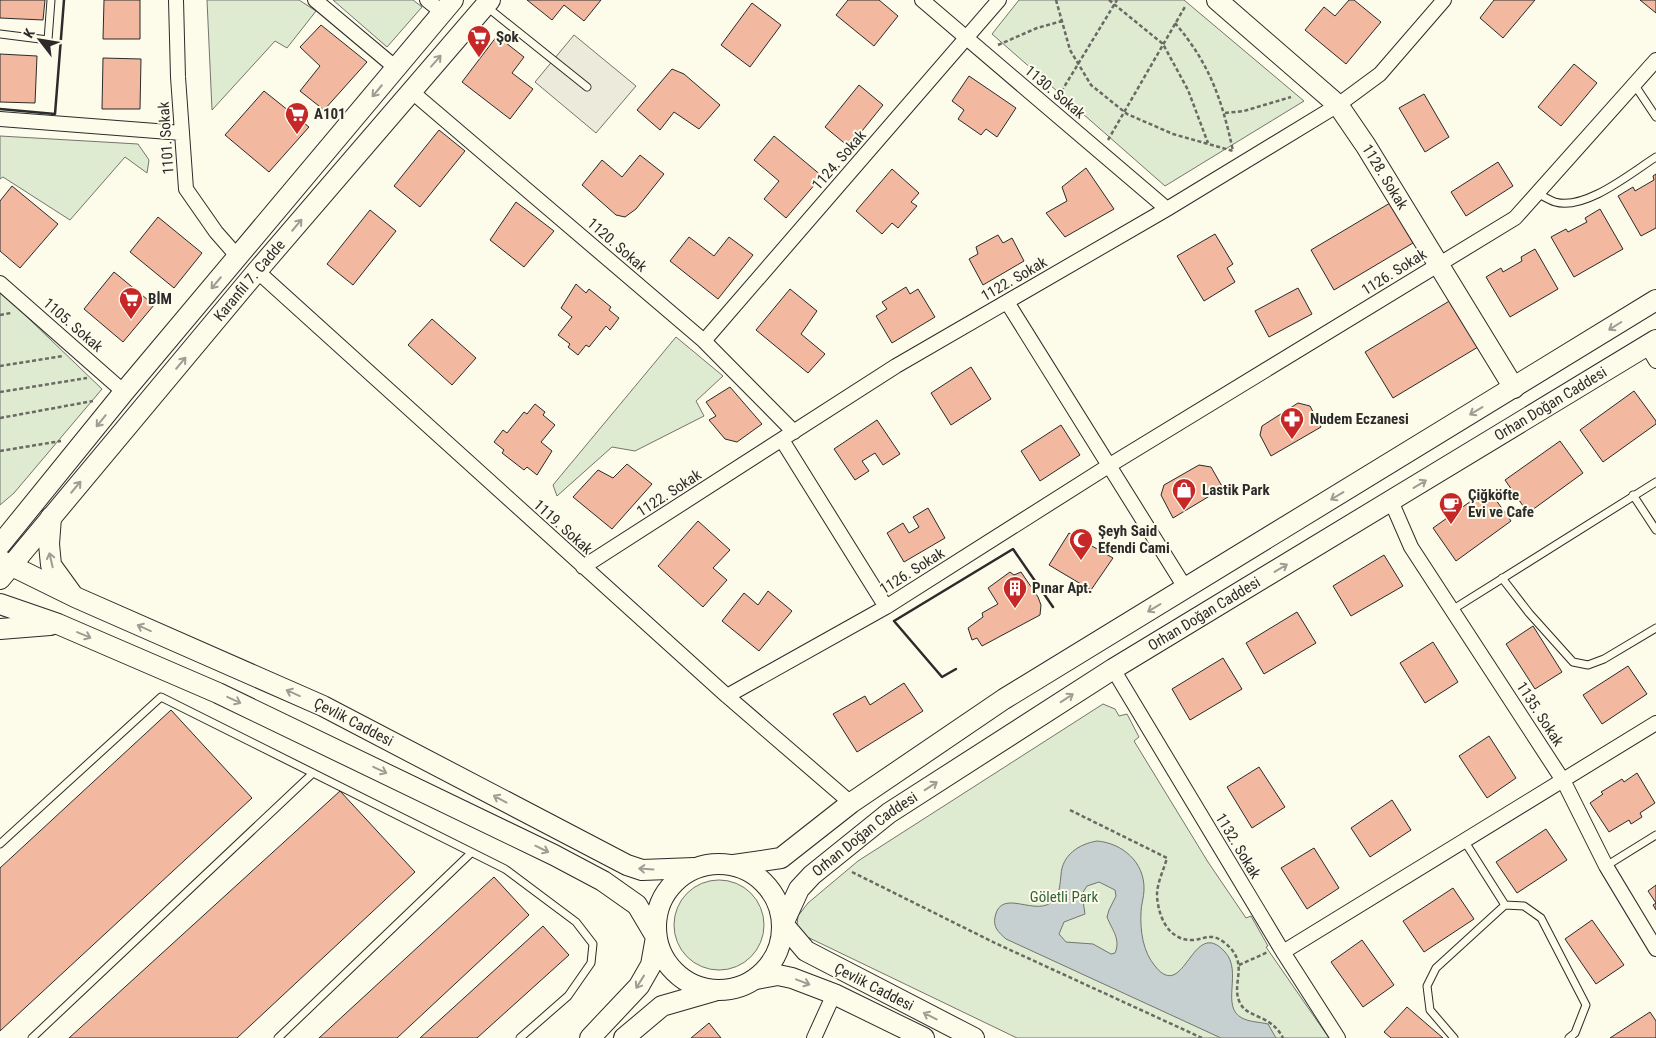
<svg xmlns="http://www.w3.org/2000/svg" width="1656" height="1038" font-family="'Roboto Condensed',sans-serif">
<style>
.green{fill:#deebd1;stroke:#74746e}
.parking{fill:#eceadb;stroke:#74746e}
.water{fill:#c7d0d0;stroke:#74746e;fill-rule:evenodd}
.building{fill:#f2b8a0;stroke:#2b2b2b}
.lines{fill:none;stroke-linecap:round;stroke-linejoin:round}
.lane-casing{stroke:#2b2b2b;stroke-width:9}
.street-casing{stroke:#2b2b2b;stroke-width:16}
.secondary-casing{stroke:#2b2b2b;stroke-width:22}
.path{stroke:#6a6964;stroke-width:2.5;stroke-dasharray:4 2.5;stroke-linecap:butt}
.lane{stroke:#fdfbea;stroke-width:7}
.street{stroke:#fdfbea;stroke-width:14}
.secondary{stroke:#fdfbea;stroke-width:20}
.wall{stroke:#2b2b2b;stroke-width:2.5}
.oneway{stroke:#9e9d94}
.labels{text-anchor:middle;stroke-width:4;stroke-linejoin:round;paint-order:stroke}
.poi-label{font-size:15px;font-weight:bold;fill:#2b2b2b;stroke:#fdfbea;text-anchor:start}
.street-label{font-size:15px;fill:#2b2b2b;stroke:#fdfbea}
.park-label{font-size:15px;fill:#34623c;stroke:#fdfbea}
</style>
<rect width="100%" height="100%" fill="#fdfbea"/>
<path class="green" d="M207,0H299L316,11L287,48L275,41L212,110Z
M333,0H413L422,7L387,47Z
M1019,0H1184L1304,101L1165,186L992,34Z
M0,136L138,144L149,160L147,173L125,157L70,220L3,177L0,179Z
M0,291L102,389L14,493L0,505Z
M676,337L723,376L696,401L704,416L635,451L612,447L557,496L553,485Z
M1103,704L1115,709L1119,716L1127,714L1139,737L1134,741L1208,862L1246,918L1251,916L1268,946L1266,947L1329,1038H1017L799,933L797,925L798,916L808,903L858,861Z
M674 925a45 45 0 1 1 90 0a45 45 0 1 1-90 0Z"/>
<path class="parking" d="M574,35L636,86L596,133L535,82Z"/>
<path class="water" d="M1097,841C1122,843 1145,862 1144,890C1144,897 1141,905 1141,912C1140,931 1143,952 1155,966C1185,1004 1192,915 1225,952C1243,971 1220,1007 1242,1018C1249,1022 1260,1022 1268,1024L1276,1038H1221L1006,939C998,932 993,927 995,917C1001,886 1037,919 1054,900C1060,893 1060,883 1061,875C1062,855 1079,844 1097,841ZM1099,882L1115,890L1116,896L1109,910L1107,917C1112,930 1121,939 1115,953L1111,954L1093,944L1066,942L1059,934L1064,922L1085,914L1082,894L1087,886Z"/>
<path class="building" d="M0,0H45L43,20L0,18Z
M104,0H140V39H103Z
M527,0H601L584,21L564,5L552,20Z
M848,0H879L898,16L874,46L836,15Z
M1349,0H1354L1381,22L1346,64L1305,30L1324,7L1335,16Z
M1494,0H1535L1503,38L1480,18Z
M1640,0H1656V13Z
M752,3L781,25L750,67L721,45Z
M321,25L367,62L324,110L300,91L320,66L300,47Z
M497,36L524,57L512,73L533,89L510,119L462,82Z
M0,54L37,56L35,103L0,102Z
M103,58L141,59L140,109H102Z
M1574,64L1597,83L1561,126L1538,107Z
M672,69L684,74L720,105L699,129L674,112L660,130L637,110Z
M969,76L1016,108L997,137L986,129L981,135L958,119L964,110L952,101Z
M859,85L883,105L849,147L825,127Z
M264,91L309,127L269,172L225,135Z
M1424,94L1449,137L1425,152L1399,108Z
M439,130L465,151L420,207L394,186Z
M774,136L822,176L786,218L764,199L779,181L754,160Z
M640,155L664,174L636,209L625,217L616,215L582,185L602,160L622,177Z
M1498,162L1513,186L1466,216L1451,192Z
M1086,168L1114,209L1065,237L1046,213L1067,201L1062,187Z
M892,169L919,193L911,202L917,206L898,228L892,223L882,234L856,211Z
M1656,174V228L1641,236L1618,196L1633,187L1635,191L1654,180L1653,176Z
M12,186L58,224L20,268L0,251V201Z
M516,202L554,231L524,267L490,240Z
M1390,203L1413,243L1334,290L1311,250Z
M1600,209L1623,249L1574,277L1551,237L1566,229L1568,232L1587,222L1585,218Z
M370,210L396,231L353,285L327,264Z
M158,217L202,253L174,288L130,252Z
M1215,234L1233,264L1227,268L1235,282L1204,301L1177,256Z
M998,235L1003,243L1012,238L1024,261L983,285L969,259L978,254L976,247Z
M689,237L714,256L729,237L753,255L718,299L670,261Z
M1535,249L1558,289L1510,317L1486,277L1501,268L1503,272L1522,261L1521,257Z
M114,272L154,305L123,342L84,309Z
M576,284L586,293L589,289L611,307L609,310L619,318L610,330L606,326L589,347L586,345L578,355L568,347L570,344L558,335L572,317L561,308Z
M906,287L910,294L918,289L935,317L892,343L876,316L887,309L882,302Z
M1298,288L1312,314L1269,337L1255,311Z
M790,289L817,311L801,334L825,354L808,373L756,330Z
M1451,300L1478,347L1393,398L1365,352Z
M432,319L476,358L452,385L408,345Z
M971,367L991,399L951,425L931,393Z
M730,387L762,424L737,442L725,439L709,420L716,416L706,402Z
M1634,391L1656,421V424L1603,462L1580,430Z
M1298,403L1310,406L1321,427L1271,456L1260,435L1262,426Z
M535,404L545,412L543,415L555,425L541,442L552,451L537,475L527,467L524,470L502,453L504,450L494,442L503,430L507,433L524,412L527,414Z
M877,420L900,454L883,465L875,453L862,461L869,471L855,480L834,449Z
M1061,425L1080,455L1040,481L1021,451Z
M1560,441L1583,473L1528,513L1505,480Z
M627,464L652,484L612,529L573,497L598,470L613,478Z
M1199,465L1211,467L1223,488L1173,518L1161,495L1164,485Z
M1488,489L1511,521L1456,561L1433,528Z
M928,508L945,538L904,562L887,533L903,523L909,533L919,527L913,517Z
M698,521L730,550L713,568L727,580L703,607L658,566Z
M1069,533L1113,558L1091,590L1049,565Z
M1384,555L1403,586L1351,616L1333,586Z
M1010,572L1014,575L1021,572L1038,597L1041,605L1040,615L982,646L977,638L972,640L968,628L983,617L982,613L998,604L988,588Z
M768,591L792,611L759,651L722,621L744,593L758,605Z
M1297,612L1316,643L1264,674L1246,643Z
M1533,626L1562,672L1535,689L1506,644Z
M1433,642L1458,682L1425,703L1400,663Z
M1223,658L1242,689L1190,720L1172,689Z
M1628,666L1647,694L1602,724L1583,695Z
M904,683L923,711L857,752L833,714L865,696L870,705Z
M171,710L252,798L0,1031V868Z
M1489,736L1516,778L1487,798L1459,756Z
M1259,767L1285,807L1252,828L1227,787Z
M1637,773L1655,803L1640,813L1642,817L1631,824L1629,820L1609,832L1590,803L1603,794L1601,792L1622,779L1624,782Z
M340,791L415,872L237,1038H69Z
M1392,800L1411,830L1370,857L1351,828Z
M1546,829L1567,860L1517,893L1496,862Z
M1314,848L1339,888L1307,909L1281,868Z
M494,877L529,915L397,1038H319Z
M1656,885V910L1653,905L1656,903L1648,891Z
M1453,888L1474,919L1424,952L1403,921Z
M1592,920L1624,965L1596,984L1565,939Z
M543,926L569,955L477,1038H420Z
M1362,940L1394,985L1363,1007L1331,962Z
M1407,1007L1443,1038H1391L1384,1032Z
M1650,1012L1656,1021V1038H1610Z
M709,1023L721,1038H691Z"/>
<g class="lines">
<g class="lane-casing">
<path id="lane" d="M487,7L587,87
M0,34L48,40L51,0
M1634,84L1656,117
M1537,193C1543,196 1549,200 1555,202C1585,211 1631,173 1656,157
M1633,495L1656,530
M1502,578L1529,613L1573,662L1588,665L1604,659L1656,628
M1452,610L1656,482
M1465,842L1505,905
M0,844L161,697L505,869L576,922L593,944L591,963L568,996L520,1038
M1606,866L1656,835
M32,1038L313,773
M278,1038L470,854
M1454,1038L1430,1010L1427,986L1436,968L1505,905L1524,906L1541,918L1586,1005L1575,1033L1569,1038"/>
</g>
<g class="street-casing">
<path id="street" d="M176,0L178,77L186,189L216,232L238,257
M315,0L396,68
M427,0L442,12
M922,0L1167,209
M411,91L704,341L794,432
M0,119L182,133
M257,271L727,696L851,803
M0,283L124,392
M1007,302L1186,589
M704,341L999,0
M1647,346L1656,361
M782,440L886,607
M1391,501L1411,547L1564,782L1606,866L1656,949
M583,567L896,366L1167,209L1338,105L1380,74L1444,0
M1113,669L1283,952L1338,1038
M727,696L886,607L1110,465L1515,218L1656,60
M1283,952L1656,723
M814,1038L834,994"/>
</g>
<g class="secondary-casing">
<g id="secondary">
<path id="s1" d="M1217,0L1338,105L1366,146L1514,388"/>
<path d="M51,517L49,544L51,565L72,594"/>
<path d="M0,545L124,392L453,0"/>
<path id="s2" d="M0,560L75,597L323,706L627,865L642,870L694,868"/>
<path id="s3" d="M0,579L257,271L490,0"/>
<path d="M0,604L58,624L218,693L554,855L603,881L637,905L656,937L651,965L639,986L590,1038"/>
<path d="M0,629L50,625"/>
<circle cx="719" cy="927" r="63"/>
<path d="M734,865L781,858L851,803L1004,699L1656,300"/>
<path d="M756,979L778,975L792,978L834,994L924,1038"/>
<path d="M624,1038L662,1006L714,991"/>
<path id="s4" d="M974,1038L806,951L783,924L799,889L812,875L889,813L1113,669L1656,340"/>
</g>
</g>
<path class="path" d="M1056,0L1070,50L1091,85L1127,114L1173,134L1233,151C1222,100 1210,64 1175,23
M1109,0L1163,44L1188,90L1208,143
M998,45L1037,28L1062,21
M1058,97L1117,0
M1225,113L1244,111L1291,97
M1108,140L1186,5
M0,315L11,313
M0,366L63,356
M0,392L87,378
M0,418L93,401
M0,451L61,441
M1070,810L1167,858C1164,869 1157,883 1157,895C1158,916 1168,941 1193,940C1206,939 1211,932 1225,943C1251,964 1230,983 1240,1003C1248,1019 1271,1014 1283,1038
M852,872L995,943L1202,1038
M1239,965L1268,952"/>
<use href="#lane" class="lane"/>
<use href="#street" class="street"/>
<use href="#secondary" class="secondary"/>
<path class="wall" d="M0,109L55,114L64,0
M956,669L942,677L894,621L1013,549L1053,607"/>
</g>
<defs><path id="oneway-shaft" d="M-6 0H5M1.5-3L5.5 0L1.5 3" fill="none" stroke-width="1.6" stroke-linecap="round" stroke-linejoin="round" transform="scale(1.25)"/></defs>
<g class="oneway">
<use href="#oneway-shaft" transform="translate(436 61) rotate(-49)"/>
<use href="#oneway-shaft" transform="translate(377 91) rotate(130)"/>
<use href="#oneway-shaft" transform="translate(297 225) rotate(-50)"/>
<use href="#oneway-shaft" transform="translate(216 283) rotate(130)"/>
<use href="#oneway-shaft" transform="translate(1615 326) rotate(148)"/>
<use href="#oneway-shaft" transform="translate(181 363) rotate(-50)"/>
<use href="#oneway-shaft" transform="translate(1476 411) rotate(149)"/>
<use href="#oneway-shaft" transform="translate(101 421) rotate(129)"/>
<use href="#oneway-shaft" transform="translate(1420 484) rotate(-31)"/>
<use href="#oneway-shaft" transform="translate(76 487) rotate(-50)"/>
<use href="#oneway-shaft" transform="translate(1337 496) rotate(149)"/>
<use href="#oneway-shaft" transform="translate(51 560) rotate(-103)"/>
<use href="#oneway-shaft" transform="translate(1281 568) rotate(-31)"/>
<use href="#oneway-shaft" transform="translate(1154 608) rotate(149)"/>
<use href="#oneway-shaft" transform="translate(144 628) rotate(-156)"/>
<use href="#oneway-shaft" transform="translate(84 635) rotate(23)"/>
<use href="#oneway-shaft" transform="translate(293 693) rotate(-156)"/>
<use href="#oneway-shaft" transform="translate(1067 698) rotate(-33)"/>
<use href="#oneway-shaft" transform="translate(234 700) rotate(25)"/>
<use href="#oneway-shaft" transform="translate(380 770) rotate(25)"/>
<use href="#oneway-shaft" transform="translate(931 786) rotate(-33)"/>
<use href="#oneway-shaft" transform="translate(500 799) rotate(-152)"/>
<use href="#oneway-shaft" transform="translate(542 849) rotate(26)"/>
<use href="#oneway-shaft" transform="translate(646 869) rotate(-176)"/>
<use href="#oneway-shaft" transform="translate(640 982) rotate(122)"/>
<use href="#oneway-shaft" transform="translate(803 982) rotate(21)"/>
<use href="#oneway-shaft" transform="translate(930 1016) rotate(-153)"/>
</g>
<defs>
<g id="supermarket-pin" transform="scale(1.25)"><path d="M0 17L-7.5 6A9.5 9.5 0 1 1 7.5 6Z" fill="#c62828" stroke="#fdfbea"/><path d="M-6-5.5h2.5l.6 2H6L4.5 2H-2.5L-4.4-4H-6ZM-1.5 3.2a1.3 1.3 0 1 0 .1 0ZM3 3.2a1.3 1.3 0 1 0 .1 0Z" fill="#fff"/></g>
<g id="pharmacy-pin" transform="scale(1.25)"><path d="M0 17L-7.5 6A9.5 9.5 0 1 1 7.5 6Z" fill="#c62828" stroke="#fdfbea"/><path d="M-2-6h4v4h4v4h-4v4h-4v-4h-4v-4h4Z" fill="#fff"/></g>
<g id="shop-pin" transform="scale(1.25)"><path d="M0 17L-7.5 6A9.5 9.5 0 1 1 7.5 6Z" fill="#c62828" stroke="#fdfbea"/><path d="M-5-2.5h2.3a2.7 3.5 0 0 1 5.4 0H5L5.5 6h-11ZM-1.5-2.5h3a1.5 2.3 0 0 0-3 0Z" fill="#fff"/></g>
<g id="cafe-pin" transform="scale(1.25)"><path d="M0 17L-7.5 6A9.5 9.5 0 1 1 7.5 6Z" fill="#c62828" stroke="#fdfbea"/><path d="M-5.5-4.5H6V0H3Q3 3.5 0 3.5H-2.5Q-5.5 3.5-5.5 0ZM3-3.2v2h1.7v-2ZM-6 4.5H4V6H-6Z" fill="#fff"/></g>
<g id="mosque-pin" transform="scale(1.25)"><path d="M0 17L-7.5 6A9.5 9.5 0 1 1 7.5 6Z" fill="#c62828" stroke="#fdfbea"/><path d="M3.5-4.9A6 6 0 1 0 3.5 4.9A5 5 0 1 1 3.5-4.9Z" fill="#fff"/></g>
<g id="building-pin" transform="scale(1.25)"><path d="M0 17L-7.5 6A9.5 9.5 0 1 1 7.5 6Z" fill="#c62828" stroke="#fdfbea"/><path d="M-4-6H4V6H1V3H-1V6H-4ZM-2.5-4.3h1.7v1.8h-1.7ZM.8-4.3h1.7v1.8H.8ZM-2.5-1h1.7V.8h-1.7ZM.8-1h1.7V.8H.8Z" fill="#fff"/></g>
</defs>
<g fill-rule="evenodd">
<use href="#supermarket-pin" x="479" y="37"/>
<use href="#supermarket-pin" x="297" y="114"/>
<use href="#supermarket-pin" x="131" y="299"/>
<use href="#pharmacy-pin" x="1292" y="419"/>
<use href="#shop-pin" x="1184" y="490"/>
<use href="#cafe-pin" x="1451" y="504"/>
<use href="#mosque-pin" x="1081" y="540"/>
<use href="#building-pin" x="1015" y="588"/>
</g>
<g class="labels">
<g class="poi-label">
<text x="496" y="42">Şok</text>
<text x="314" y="119">A101</text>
<text x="148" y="304">BİM</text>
<text x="1310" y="424">Nudem Eczanesi</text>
<text x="1202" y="495">Lastik Park</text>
<text x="1468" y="500">Çiğköfte<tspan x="1468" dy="17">Evi ve Cafe</tspan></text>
<text x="1098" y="536">Şeyh Said<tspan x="1098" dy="17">Efendi Cami</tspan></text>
<text x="1032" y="593">Pınar Apt.</text>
</g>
<g class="street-label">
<text transform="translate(1055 92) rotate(40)" y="5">1130. Sokak</text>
<text transform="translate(166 138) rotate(-94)" y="5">1101. Sokak</text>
<text transform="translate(839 160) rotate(-49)" y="5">1124. Sokak</text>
<text dy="5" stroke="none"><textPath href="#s1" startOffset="246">1128. Sokak</textPath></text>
<text transform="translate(617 245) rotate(41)" y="5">1120. Sokak</text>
<text transform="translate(1394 272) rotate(-32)" y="5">1126. Sokak</text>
<text transform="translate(1014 279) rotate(-30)" y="5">1122. Sokak</text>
<text dy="5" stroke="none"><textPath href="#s3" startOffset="389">Karanfil 7. Cadde</textPath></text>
<text transform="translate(73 325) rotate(41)" y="5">1105. Sokak</text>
<text dy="5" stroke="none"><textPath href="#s4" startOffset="1159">Orhan Doğan Caddesi</textPath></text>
<text transform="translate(669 493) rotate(-33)" y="5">1122. Sokak</text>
<text transform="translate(563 527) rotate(42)" y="5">1119. Sokak</text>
<text transform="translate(912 571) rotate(-32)" y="5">1126. Sokak</text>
<text dy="5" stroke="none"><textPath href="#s4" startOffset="754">Orhan Doğan Caddesi</textPath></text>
<text transform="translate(1540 714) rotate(57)" y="5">1135. Sokak</text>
<text dy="5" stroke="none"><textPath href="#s2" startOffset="389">Çevlik Caddesi</textPath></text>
<text dy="5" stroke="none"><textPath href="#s4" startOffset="349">Orhan Doğan Caddesi</textPath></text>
<text transform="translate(1238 846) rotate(59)" y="5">1132. Sokak</text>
<text transform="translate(874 987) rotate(27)" y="5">Çevlik Caddesi</text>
</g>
<g class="park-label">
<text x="1064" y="902">Göletli Park</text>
</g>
</g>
<g transform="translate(40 40) rotate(301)" stroke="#fdfbea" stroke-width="4" paint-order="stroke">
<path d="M0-4L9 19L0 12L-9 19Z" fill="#2b2b2b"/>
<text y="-8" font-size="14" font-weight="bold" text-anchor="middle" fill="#2b2b2b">K</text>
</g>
</svg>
